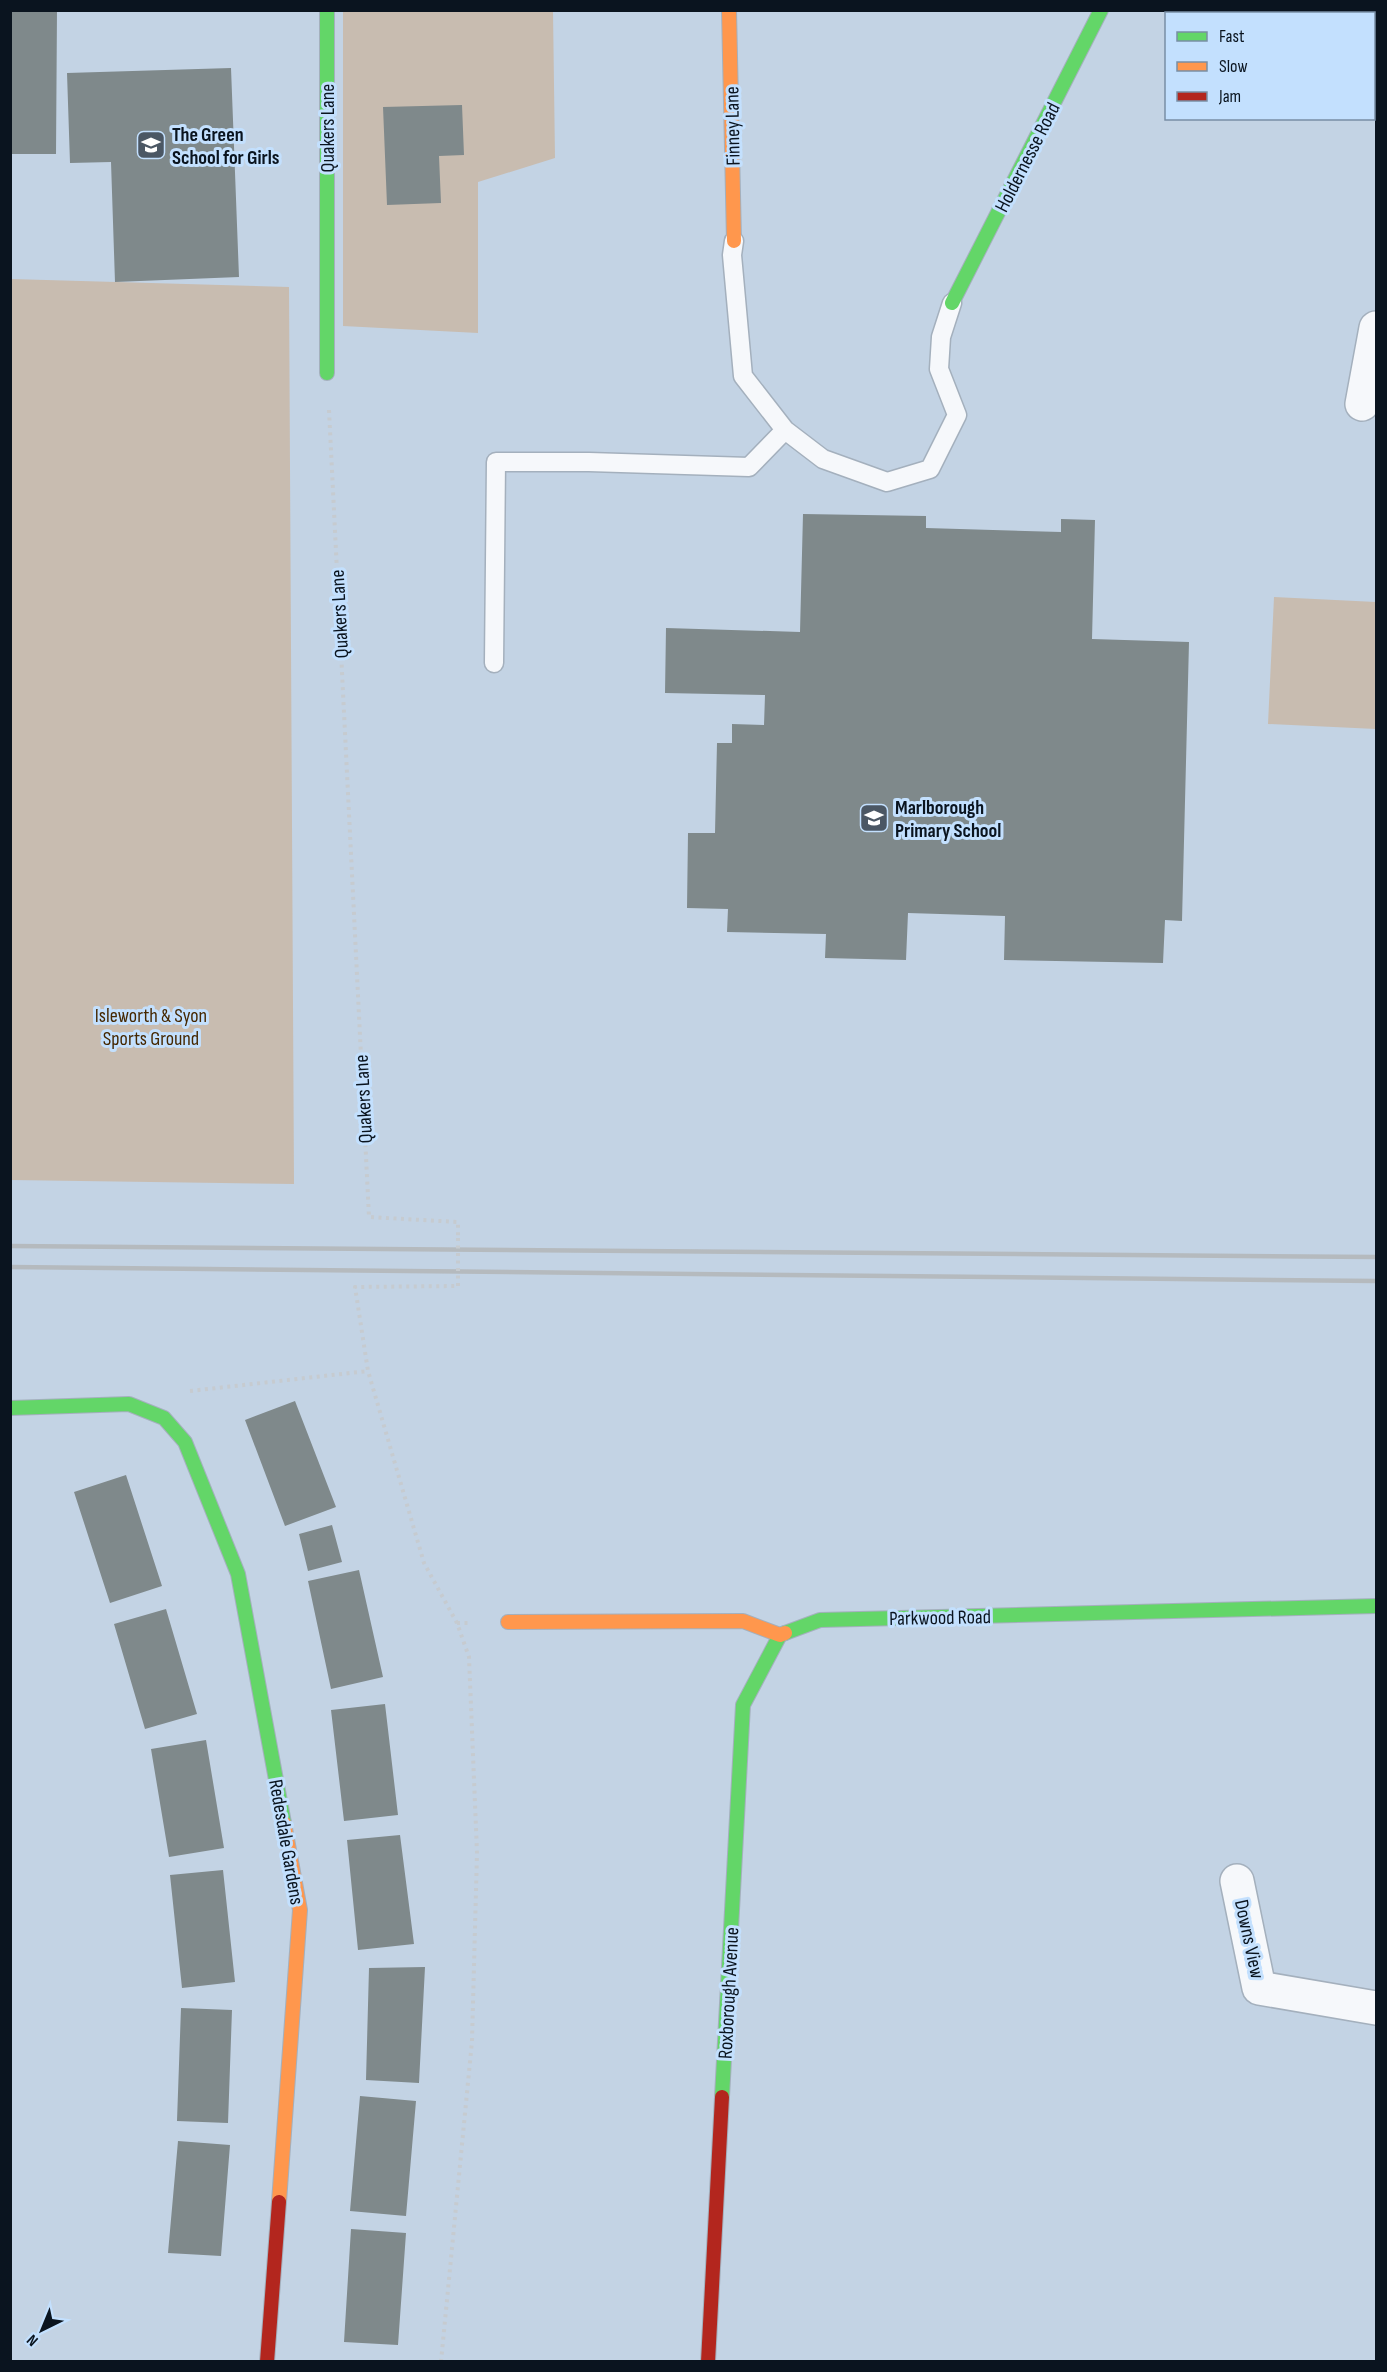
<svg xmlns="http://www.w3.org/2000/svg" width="1387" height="2372" font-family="'Sofia Sans Condensed',sans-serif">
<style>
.green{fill:#c8bcb0}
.building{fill:#7f898b}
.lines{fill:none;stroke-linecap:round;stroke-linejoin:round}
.lane-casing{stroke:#a4b0bd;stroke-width:21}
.street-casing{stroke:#a4b0bd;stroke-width:36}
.fast-casing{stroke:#a4b0bd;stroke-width:16}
.slow-casing{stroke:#a4b0bd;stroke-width:16}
.jam-casing{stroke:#a4b0bd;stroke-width:16}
.path{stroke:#c6cbd0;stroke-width:4;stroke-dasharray:3 4.5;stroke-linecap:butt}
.lane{stroke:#f6f8fb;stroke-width:18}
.street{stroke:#f6f8fb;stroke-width:33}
.fast{stroke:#63d668;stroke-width:14}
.slow{stroke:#ff974d;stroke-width:14}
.jam{stroke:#b3261e;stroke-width:14}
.rail{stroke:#b5babe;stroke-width:4.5}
.path-bridge{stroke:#c6cbd0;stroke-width:4;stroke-dasharray:3 4.5;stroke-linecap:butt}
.labels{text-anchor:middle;stroke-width:6;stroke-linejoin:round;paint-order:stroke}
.street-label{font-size:20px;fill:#0a141f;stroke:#c3e0fe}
.poi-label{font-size:20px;font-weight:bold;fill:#0a141f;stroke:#c3e0fe;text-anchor:start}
.park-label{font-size:20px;fill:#452700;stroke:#c3e0fe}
</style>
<rect width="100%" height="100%" fill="#c3d3e4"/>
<path class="green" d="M343,11H553L555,158L478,182V333L343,326Z
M11,279L289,287L294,1184L11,1180Z
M1274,597L1376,602V729L1268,724Z"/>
<path class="building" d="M10,10H57L56,154H10Z
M231,68L239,277L115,282L111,162L70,163L67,73Z
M462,105L464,155L439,156L441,203L387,205L383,107Z
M803,514L926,516V528L1061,532V519L1095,520L1092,639L1189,642L1182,921L1165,920L1163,963L1004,960L1005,916L908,913L906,960L825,958L826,934L727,932L728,909L687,908L688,833H715L717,743H732V724L764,725L765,695L665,693L666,628L800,632Z
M295,1401L336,1507L285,1526L245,1420Z
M126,1475L162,1586L110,1603L74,1492Z
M332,1525L342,1562L308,1571L299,1534Z
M359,1570L383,1677L331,1689L308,1581Z
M166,1609L197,1714L145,1729L114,1624Z
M385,1704L398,1815L344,1821L331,1710Z
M206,1740L224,1848L169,1857L151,1749Z
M400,1835L414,1944L358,1950L347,1840Z
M223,1870L235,1982L182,1988L170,1875Z
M425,1967L419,2083L366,2080L369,1968Z
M181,2008L232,2010L228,2123L177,2121Z
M360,2096L416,2101L406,2216L350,2211Z
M178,2141L230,2145L221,2256L168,2253Z
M351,2229L406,2233L398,2345L344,2342Z"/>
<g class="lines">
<g class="lane-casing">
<path id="lane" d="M734,241L732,255L743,376L785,430L823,459L887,482L930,469L957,415L939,369L941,337L952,303
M494,663L496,462H589L749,467L785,430"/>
</g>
<g class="street-casing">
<path id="street" d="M1236,10L1244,14
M1374,53H1376
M1362,404L1376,328
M1237,1881L1259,1988L1376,2008"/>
</g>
<g class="fast-casing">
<path id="fast" d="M327,10V373
M952,303L1101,10
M10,1408L129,1404L164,1418L185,1442L238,1574L284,1823
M785,1633L820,1620L1376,1606
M722,2097L743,1705L780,1635"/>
</g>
<g class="slow-casing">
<path id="slow" d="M729,10L734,241
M508,1622L743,1621L780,1635L785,1633
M279,2202L300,1910L284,1823"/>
</g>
<g class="jam-casing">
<path id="jam" d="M267,2362L279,2202
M708,2362L722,2097"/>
</g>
<path class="path" d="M329,410L369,1217L458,1222V1236
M190,1391L368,1371
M457,1623H471
M441,2362L472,2041L477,1853L469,1657L457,1623L424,1563L368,1371L355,1287L458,1286"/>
<use href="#lane" class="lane"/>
<use href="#street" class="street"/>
<use href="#fast" class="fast"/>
<use href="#slow" class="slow"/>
<use href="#jam" class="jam"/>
<path class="rail" d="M10,1246L1376,1257
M10,1267L1376,1281"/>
<path class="path-bridge" d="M458,1286V1236"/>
</g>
<defs>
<g id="school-square" transform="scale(1.5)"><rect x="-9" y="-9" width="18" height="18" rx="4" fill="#4b5764" stroke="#c3e0fe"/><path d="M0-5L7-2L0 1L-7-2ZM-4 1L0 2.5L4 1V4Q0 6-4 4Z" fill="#fff"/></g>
</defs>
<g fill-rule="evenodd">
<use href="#school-square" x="151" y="145"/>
<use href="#school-square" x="874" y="818"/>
</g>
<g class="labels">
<g class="street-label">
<text transform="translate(732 126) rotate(-91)" y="7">Finney Lane</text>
<text transform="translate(327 128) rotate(-90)" y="7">Quakers Lane</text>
<text transform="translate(1027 157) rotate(-63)" y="7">Holdernesse Road</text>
<text transform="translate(339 614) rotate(-93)" y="7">Quakers Lane</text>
<text transform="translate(363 1099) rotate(-93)" y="7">Quakers Lane</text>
<text transform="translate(940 1617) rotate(-1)" y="7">Parkwood Road</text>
<text transform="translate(287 1842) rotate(80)" y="7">Redesdale Gardens</text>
<text transform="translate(1250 1939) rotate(78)" y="7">Downs View</text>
<text transform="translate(728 1993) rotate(-87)" y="7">Roxborough Avenue</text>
</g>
<g class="poi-label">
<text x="172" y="141">The Green<tspan x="172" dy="23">School for Girls</tspan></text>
<text x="895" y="814">Marlborough<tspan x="895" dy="23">Primary School</tspan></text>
</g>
<g class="park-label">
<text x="151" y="1022">Isleworth &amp; Syon<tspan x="151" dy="23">Sports Ground</tspan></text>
</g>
</g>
<rect width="1387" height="2372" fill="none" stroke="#0a141f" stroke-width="24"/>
<rect x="1165" y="12" width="210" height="108" fill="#c3e0fe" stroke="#798ea5" stroke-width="1.5"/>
<rect x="1177" y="32" width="30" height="9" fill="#63d668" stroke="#798ea5" stroke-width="1.5"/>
<text x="1219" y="42" font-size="18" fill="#0a141f">Fast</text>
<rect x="1177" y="62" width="30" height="9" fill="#ff974d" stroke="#798ea5" stroke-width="1.5"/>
<text x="1219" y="72" font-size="18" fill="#0a141f">Slow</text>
<rect x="1177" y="92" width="30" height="9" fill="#b3261e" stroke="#798ea5" stroke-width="1.5"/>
<text x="1219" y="102" font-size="18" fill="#0a141f">Jam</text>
<g transform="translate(42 2330) rotate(223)" stroke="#c3e0fe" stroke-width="4.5" paint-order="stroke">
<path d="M0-4.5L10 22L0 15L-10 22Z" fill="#0a141f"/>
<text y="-9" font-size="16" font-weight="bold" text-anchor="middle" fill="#0a141f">N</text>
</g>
</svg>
